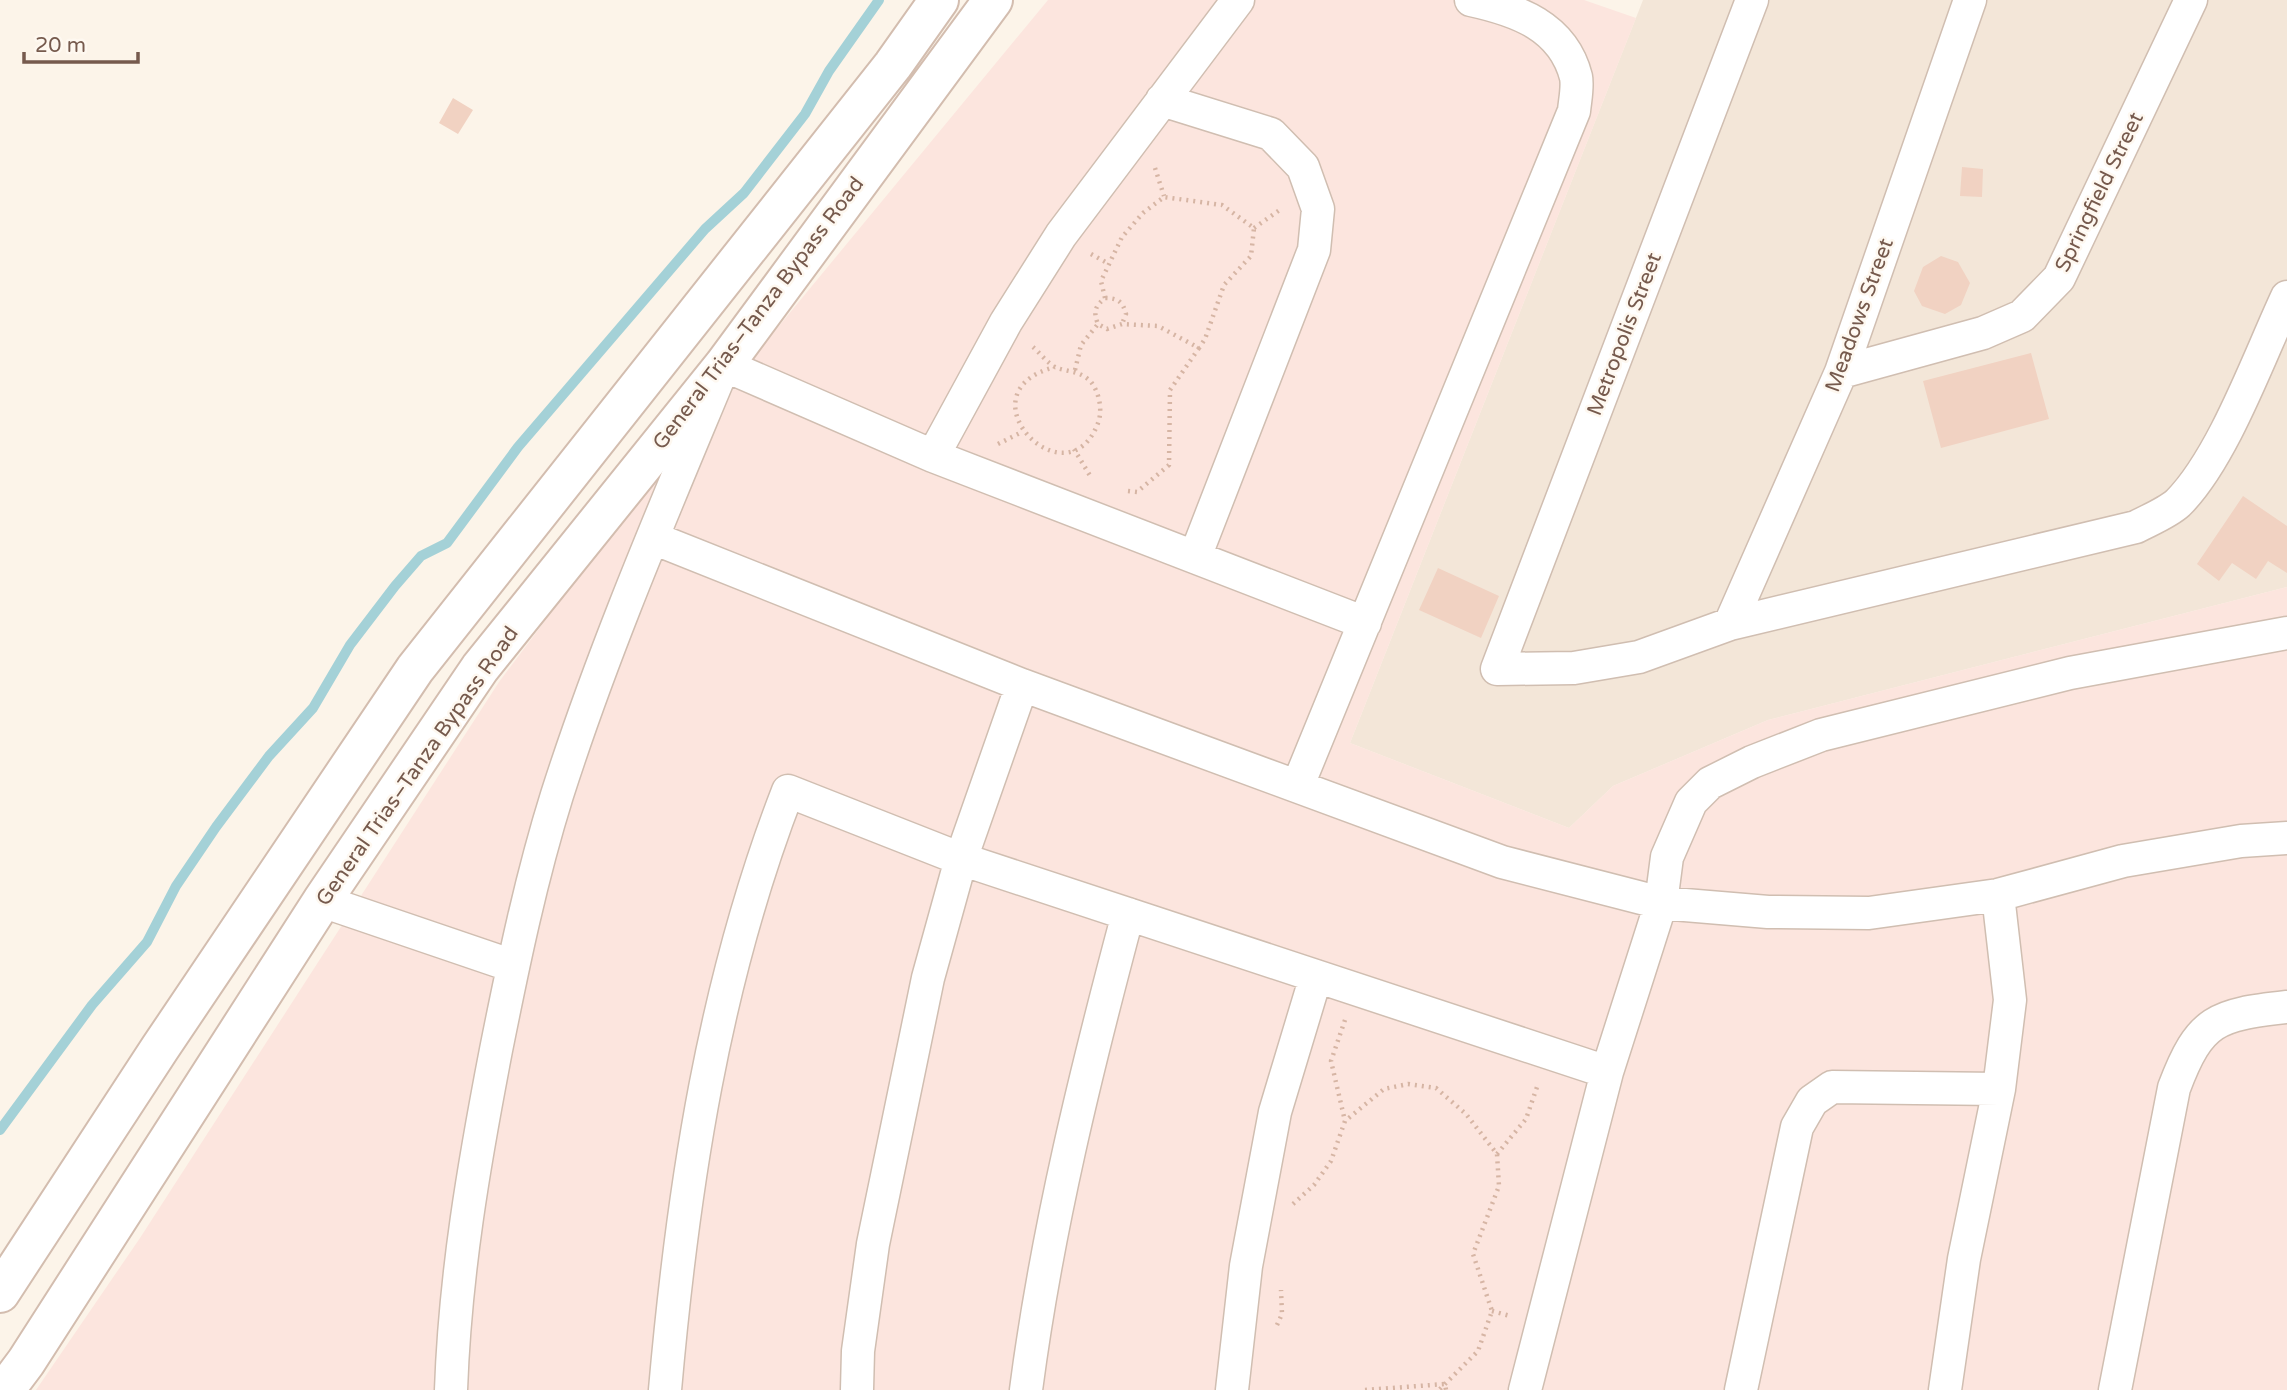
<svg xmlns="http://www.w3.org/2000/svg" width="2287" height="1390" font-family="'Varela Round',sans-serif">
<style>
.residential{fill:#f3e6d8}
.commercial{fill:#fce5de}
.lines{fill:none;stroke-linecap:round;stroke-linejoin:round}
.stream{stroke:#a4d1d7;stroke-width:10}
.building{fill:#f1d2c2}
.street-casing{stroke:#d0beb1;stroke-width:35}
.secondary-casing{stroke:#d3bdaf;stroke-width:42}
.path{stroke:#d6b5a4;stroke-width:4.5;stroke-dasharray:2 5;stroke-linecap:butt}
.street{stroke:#fff;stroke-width:32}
.secondary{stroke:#fff;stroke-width:38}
.labels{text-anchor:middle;stroke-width:5;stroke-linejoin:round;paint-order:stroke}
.street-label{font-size:21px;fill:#765a4d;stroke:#fef8f0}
</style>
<rect width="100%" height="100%" fill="#fcf4e9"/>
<path class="residential" d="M1643,0H2287V587L1768,720L1613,786L1569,828L1350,743Z"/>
<path class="commercial" d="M1048,0H1584L1636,18L1350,743L1569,828L1613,786L1768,720L2287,587V1390H36L140,1238L499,682L637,498Z"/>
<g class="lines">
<path class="stream" d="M0,1130L92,1005L147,942L176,886L216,827L269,756L313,708L350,645L395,586L421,556L447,543L518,447L705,229L744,193L805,114L829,71L879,0"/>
</g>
<path class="building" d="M453,98L473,110L458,134L439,123Z
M1962,167L1983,169L1982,197L1960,196Z
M1941,256L1958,262L1970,283L1961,305L1945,314L1922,306L1914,291L1923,267Z
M2031,353L2049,419L1941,448L1923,381Z
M2243,496L2287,526V573L2268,561L2256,579L2232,563L2219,581L2197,564Z
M1438,568L1499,596L1481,638L1419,610Z"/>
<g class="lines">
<g class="street-casing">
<path id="street" d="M1752,0L1497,669L1574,668L1639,657L1730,624L2136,527C2149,520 2167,513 2178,503C2223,458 2259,357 2287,297
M1162,100L1271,134L1303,167L1318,209L1314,250L1195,557
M1841,372L1983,333L2022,316L2059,278L2191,0
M933,456L1006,322L1061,235L1238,0
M653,538L1022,685L1502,862L1661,903L1768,912L1869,913L1998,895L2123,861L2241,841L2287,838
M1730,624L1841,372L1970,0
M1298,785L1574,111C1575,100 1578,87 1576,77C1563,26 1517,10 1471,0
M322,901L513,966
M451,1390C455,1274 474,1164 496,1050C513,965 531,878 557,795C604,648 665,507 724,365L933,456L1365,623
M665,1390C683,1186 714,982 788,791L961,859L1607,1072
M857,1390L858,1351L873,1244L928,978L961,859L1022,685
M1026,1390C1047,1229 1086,1071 1128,914
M1232,1390L1246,1266L1275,1112L1316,976
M1525,1390L1607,1072L1661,903L1667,857L1691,802L1710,783L1752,762L1821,735L2070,673L2287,633
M1741,1390L1797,1127L1812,1101L1832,1087L1999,1089
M1945,1390L1964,1259L1999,1089L2010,1000L1998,895
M2115,1390L2174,1088C2200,1019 2216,1015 2287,1007"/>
</g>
<g class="secondary-casing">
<path id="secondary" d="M0,1293L160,1048L415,669L893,65L939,0
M5,1390L26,1362L322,901L480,668L724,365L993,0"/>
</g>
<path class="path" d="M1155,168L1164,196
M1254,228L1281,209
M1091,254L1109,264
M1105,298L1101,281L1122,237L1143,213L1164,197L1222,205L1254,228L1251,256L1224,285L1205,339L1199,348L1158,326L1122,324L1107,329L1098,324C1093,312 1095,306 1105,298C1118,298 1123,302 1126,314L1122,324
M1033,347C1040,353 1048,364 1057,368C1069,372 1081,371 1091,382C1099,392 1103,410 1098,423C1067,506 957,392 1055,367
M1075,370L1081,345L1098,324
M998,444L1022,432
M1074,449L1092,479
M1128,491L1137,492L1169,465L1170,390L1199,348
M1345,1020L1331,1061L1345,1121
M1497,1154L1526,1119L1537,1087
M1293,1204L1314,1185L1331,1161L1345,1121L1384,1089L1408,1084L1436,1088L1466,1114L1497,1154L1499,1186L1473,1254L1492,1311L1478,1351L1439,1390
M1492,1311L1510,1316
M1277,1325L1282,1314L1281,1290
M1365,1390L1445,1384L1446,1390"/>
<use href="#street" class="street"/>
<use href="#secondary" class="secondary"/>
</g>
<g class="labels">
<g class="street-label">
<text transform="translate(2099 192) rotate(-64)" y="7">Springfield Street</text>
<text transform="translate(758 313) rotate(-53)" y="7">General Trias–Tanza Bypass Road</text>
<text transform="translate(1859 315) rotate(-70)" y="7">Meadows Street</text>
<text transform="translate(1624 334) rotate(-69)" y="7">Metropolis Street</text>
<text transform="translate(417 766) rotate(-55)" y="7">General Trias–Tanza Bypass Road</text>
</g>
</g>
<path d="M24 52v10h114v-10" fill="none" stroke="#765a4d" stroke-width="3.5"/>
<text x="35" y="52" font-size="21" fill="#765a4d" stroke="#fef8f0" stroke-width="5" paint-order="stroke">20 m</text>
</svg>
